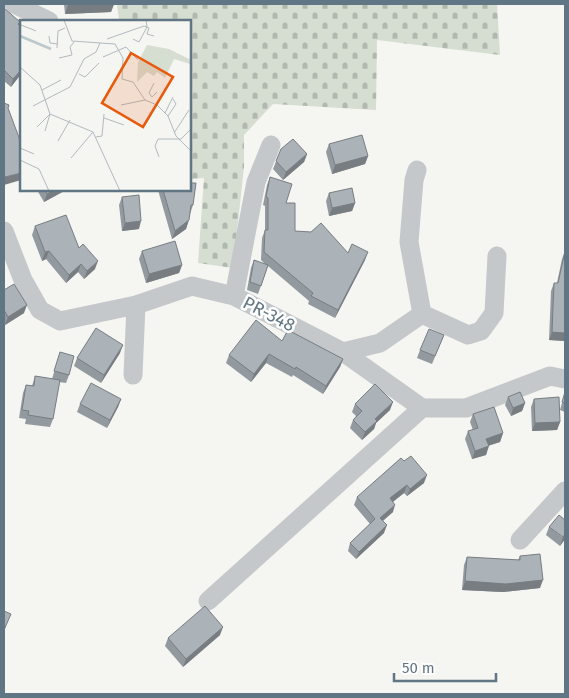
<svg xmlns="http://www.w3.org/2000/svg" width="569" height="698" font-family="'Fira Sans',sans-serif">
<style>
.cemetery{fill:url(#cemetery-stones)}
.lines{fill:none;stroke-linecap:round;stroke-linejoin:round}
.minor{stroke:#c4c8cb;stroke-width:19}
.wall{fill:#939a9f}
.shaded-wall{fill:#787d82}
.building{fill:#abb3b9;stroke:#787d82}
.labels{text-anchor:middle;stroke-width:5;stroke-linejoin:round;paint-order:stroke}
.street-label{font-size:18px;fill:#617685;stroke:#fff}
.inset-river{fill:none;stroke:#bbc8cc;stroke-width:2.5}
.inset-road{fill:none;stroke:#b1bac0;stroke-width:1}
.view{fill:#e8590c;fill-opacity:0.15;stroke:#e8590c;stroke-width:2.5}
.inset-edge{fill:none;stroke:#617685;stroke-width:2.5}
</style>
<defs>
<pattern id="cemetery-stones" width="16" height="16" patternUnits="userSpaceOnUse" patternTransform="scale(1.25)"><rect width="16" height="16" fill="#d6ddd1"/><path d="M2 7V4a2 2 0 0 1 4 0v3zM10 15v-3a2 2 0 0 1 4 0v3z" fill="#b1b8af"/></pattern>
</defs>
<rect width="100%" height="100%" fill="#f5f5f1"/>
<path class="cemetery" d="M117,4H497L500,55L377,40L376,110L273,104L244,135V167L233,268L198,263L204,178L190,179V21H119Z"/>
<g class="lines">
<path class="minor" d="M14,4L49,21
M417,170L414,180L409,242L422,314L468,335L481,331L494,313L497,256
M4,231L23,280L40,310L60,321L136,305L192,286L234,296L343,352L422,408H466L550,376L565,379
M234,296L256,182L271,145
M343,352L380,343L422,314
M133,375L136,305
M520,540L565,491
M208,601L422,408"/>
</g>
<path class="wall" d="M64,4H114L111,12L65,14Z
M4,8L19,25L21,27V74L11,87L4,81Z
M329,144L368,156L365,164L332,174L326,152Z
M281,149L307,154L304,162L283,180L273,169Z
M270,177L286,203L295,231L365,260L335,318L308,304L309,301L268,266L258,294L247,290L251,268L254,260L265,264L261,260L262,238L265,230V206L263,205L267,185Z
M37,190H66L44,202Z
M158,190H190L193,205L190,214L186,229L172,239Z
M329,193L355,203L352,211L329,216L326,201Z
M122,197L139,229L122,231L119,205Z
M35,226L79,248L95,269L84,279L78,272L66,283L46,259L42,261L32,235Z
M142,251L182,265L179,273L146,283L139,259Z
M565,251V341L549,340L551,291L554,283H557L562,259Z
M4,290L24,313L5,325L4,323Z
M444,335L432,364L417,358L420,350Z
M282,341L343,359L340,367L323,394L293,375L292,377L266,363L251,382L226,363L229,355Z
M60,352L69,375L66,383L59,382L53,419L50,427L25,424L26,419L19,418L23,393L26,385L32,386L35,376L52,379Z
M120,353L101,383L74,366L77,358Z
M565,392V412L560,410Z
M508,397L525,403L522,411L511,416L505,405Z
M121,399L118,407L107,428L77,412L80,404Z
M534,399L560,422L557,430L532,431L531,407Z
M355,404L390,410L376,423L374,429L362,440L350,428L353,420L356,416L352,412Z
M473,414L503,433L500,442L488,446L486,455L472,459L465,439L468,431L473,430L470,422Z
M404,461L424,483L407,496L404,493L393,502V512L383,521L384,533L356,559L348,551L350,543L370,524L354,505L357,497Z
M549,527L565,539L560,546L546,535Z
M520,556L540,588L503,592L462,590L464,565L467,557L518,560Z
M220,635L183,667L165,646L168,638Z"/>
<path class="shaded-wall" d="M97,4H114L111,12L65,14L68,5Z
M21,70V74L11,87L13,79Z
M307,154L304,162L283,180L286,172Z
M368,156L365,164L332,174L335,165Z
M21,173V180L4,185L5,177Z
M54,190H66L44,202L47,194Z
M355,203L352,211L329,216L332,208Z
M189,220L186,229L172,239L175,231Z
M141,221L139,229L122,231L125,223Z
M49,251L46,259L42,261L45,252Z
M368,252L365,260L335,318L338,310Z
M98,261L95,269L84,279L87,271Z
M81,264L78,272L66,283L69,275Z
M182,265L179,273L146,283L149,274Z
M27,305L24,313L5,325L8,317Z
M552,332L565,333V341L549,340Z
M123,345L120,353L101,383L104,375Z
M269,354L266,363L251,382L254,374Z
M343,359L340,367L323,394L326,386Z
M121,399L118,407L107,428L110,420Z
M393,402L390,410L376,423L374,429L362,440L365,432L375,419Z
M525,403L522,411L511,416L513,408Z
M560,422L557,430L532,431L535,423Z
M503,433L500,442L483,447L486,439Z
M489,446L486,455L472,459L475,451Z
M427,475L424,483L407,496L410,489Z
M407,485L404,493L387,506L390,498Z
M395,505L393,512L377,525L380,518Z
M387,525L384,533L356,559L359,552Z
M565,534V539L560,546L563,537Z
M543,580L540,588L503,592L462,590L465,581Z
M223,627L220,635L183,667L186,659Z"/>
<path class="building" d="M68,4H97L68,5Z
M4,8L20,22L18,24L21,27V70L13,79L4,70Z
M4,103L9,105L8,108L21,143V173L5,177L4,174Z
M362,135L368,156L335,165L329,144Z
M293,139L307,154L286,172L276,161L281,149Z
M270,177L292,184L286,203H295V231L311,232L321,223L348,253L352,244L368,252L338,310L311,296L313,293L264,252L265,230H268V198L266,197Z
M190,183H196L193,205H191L189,220L175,231L163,190H190Z
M352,188L355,203L332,208L329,193Z
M45,190H54L47,194Z
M139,195L141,221L125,223L122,197Z
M66,215L79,248L83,244L98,261L87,271L81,264L69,275L49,251L45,252L35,226Z
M175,241L182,265L149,274L142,251Z
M565,251V333L552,332L554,283H558Z
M254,260L268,265L261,286L250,282Z
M14,284L27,305L8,317L4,310V290Z
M256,320L282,341L288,330L343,359L326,386L296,367L295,369L269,354L254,374L229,355Z
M96,328L123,345L104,375L77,358Z
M429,329L444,335L435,356L420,350Z
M60,352L74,356L69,375L54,371Z
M35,376L60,380L53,419L28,415L29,411L22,410L26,385L34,386Z
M91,383L121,399L110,420L80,404Z
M375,384L393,402L375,419L377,421L365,432L353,420L362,411L355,404Z
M520,392L525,403L513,408L508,397Z
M565,392V403L562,402Z
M559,397L560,422L535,423L534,399Z
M494,407L503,433L486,439L489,446L475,451L468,431L478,428L473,414Z
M411,456L427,475L410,489L407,485L390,498L395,505L380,518L387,525L359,552L350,543L375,519L357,497L401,458L404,461Z
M559,515L565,520V534L563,537L549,527Z
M540,554L543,580L506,584L465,581L467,557L520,560V556Z
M205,606L223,627L186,659L168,638Z
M4,611L11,614L4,630Z"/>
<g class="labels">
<g class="street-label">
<text transform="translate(269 314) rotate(27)" y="6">PR-348</text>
</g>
</g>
<g transform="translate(20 20)">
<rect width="171" height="171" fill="#f5f5f1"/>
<path d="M127,25L149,29L171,40L170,44L154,39L145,58L137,52L134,56L127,52L117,62L118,42Z" fill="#d6ddd1"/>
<path class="inset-river" d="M0,16L31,29"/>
<path class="inset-road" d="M44,0L52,21L95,24L103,38L102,59L113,62L125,80L137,85L148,96L156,116L172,132M1,5L16,11M29,16L30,23L38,24M87,19L124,6L129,8L127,14L134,16M113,19L119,22L127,7L126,0M37,28L38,11L45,8M83,37L106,27L118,40M39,38L52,35L50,27L54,22M0,47L20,65L30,94L73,112L100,171M59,54L65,57L79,43M134,63L129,73L132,77L137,72M22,70L41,60M101,85L125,80M13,86L50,67L64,39L76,32L80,23M145,93L153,77M148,96L156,84L153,79M84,98L104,105M17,107L30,94M25,111L30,94M154,113L169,90M76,117L82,116L84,94M38,121L50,100M0,128L14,134M139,137L135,126L138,119H161L172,108M51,138L73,112M0,140L19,149L29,171"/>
<path class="view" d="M111,33L153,57L123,107L82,83Z"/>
<rect width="171" height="171" class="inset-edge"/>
</g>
<rect width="569" height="698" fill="none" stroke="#617685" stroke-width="10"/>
<path d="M394 673v8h102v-8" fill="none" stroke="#617685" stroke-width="2.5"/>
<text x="402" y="673" font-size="15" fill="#617685" stroke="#ffffff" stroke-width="4" paint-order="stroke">50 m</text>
</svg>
